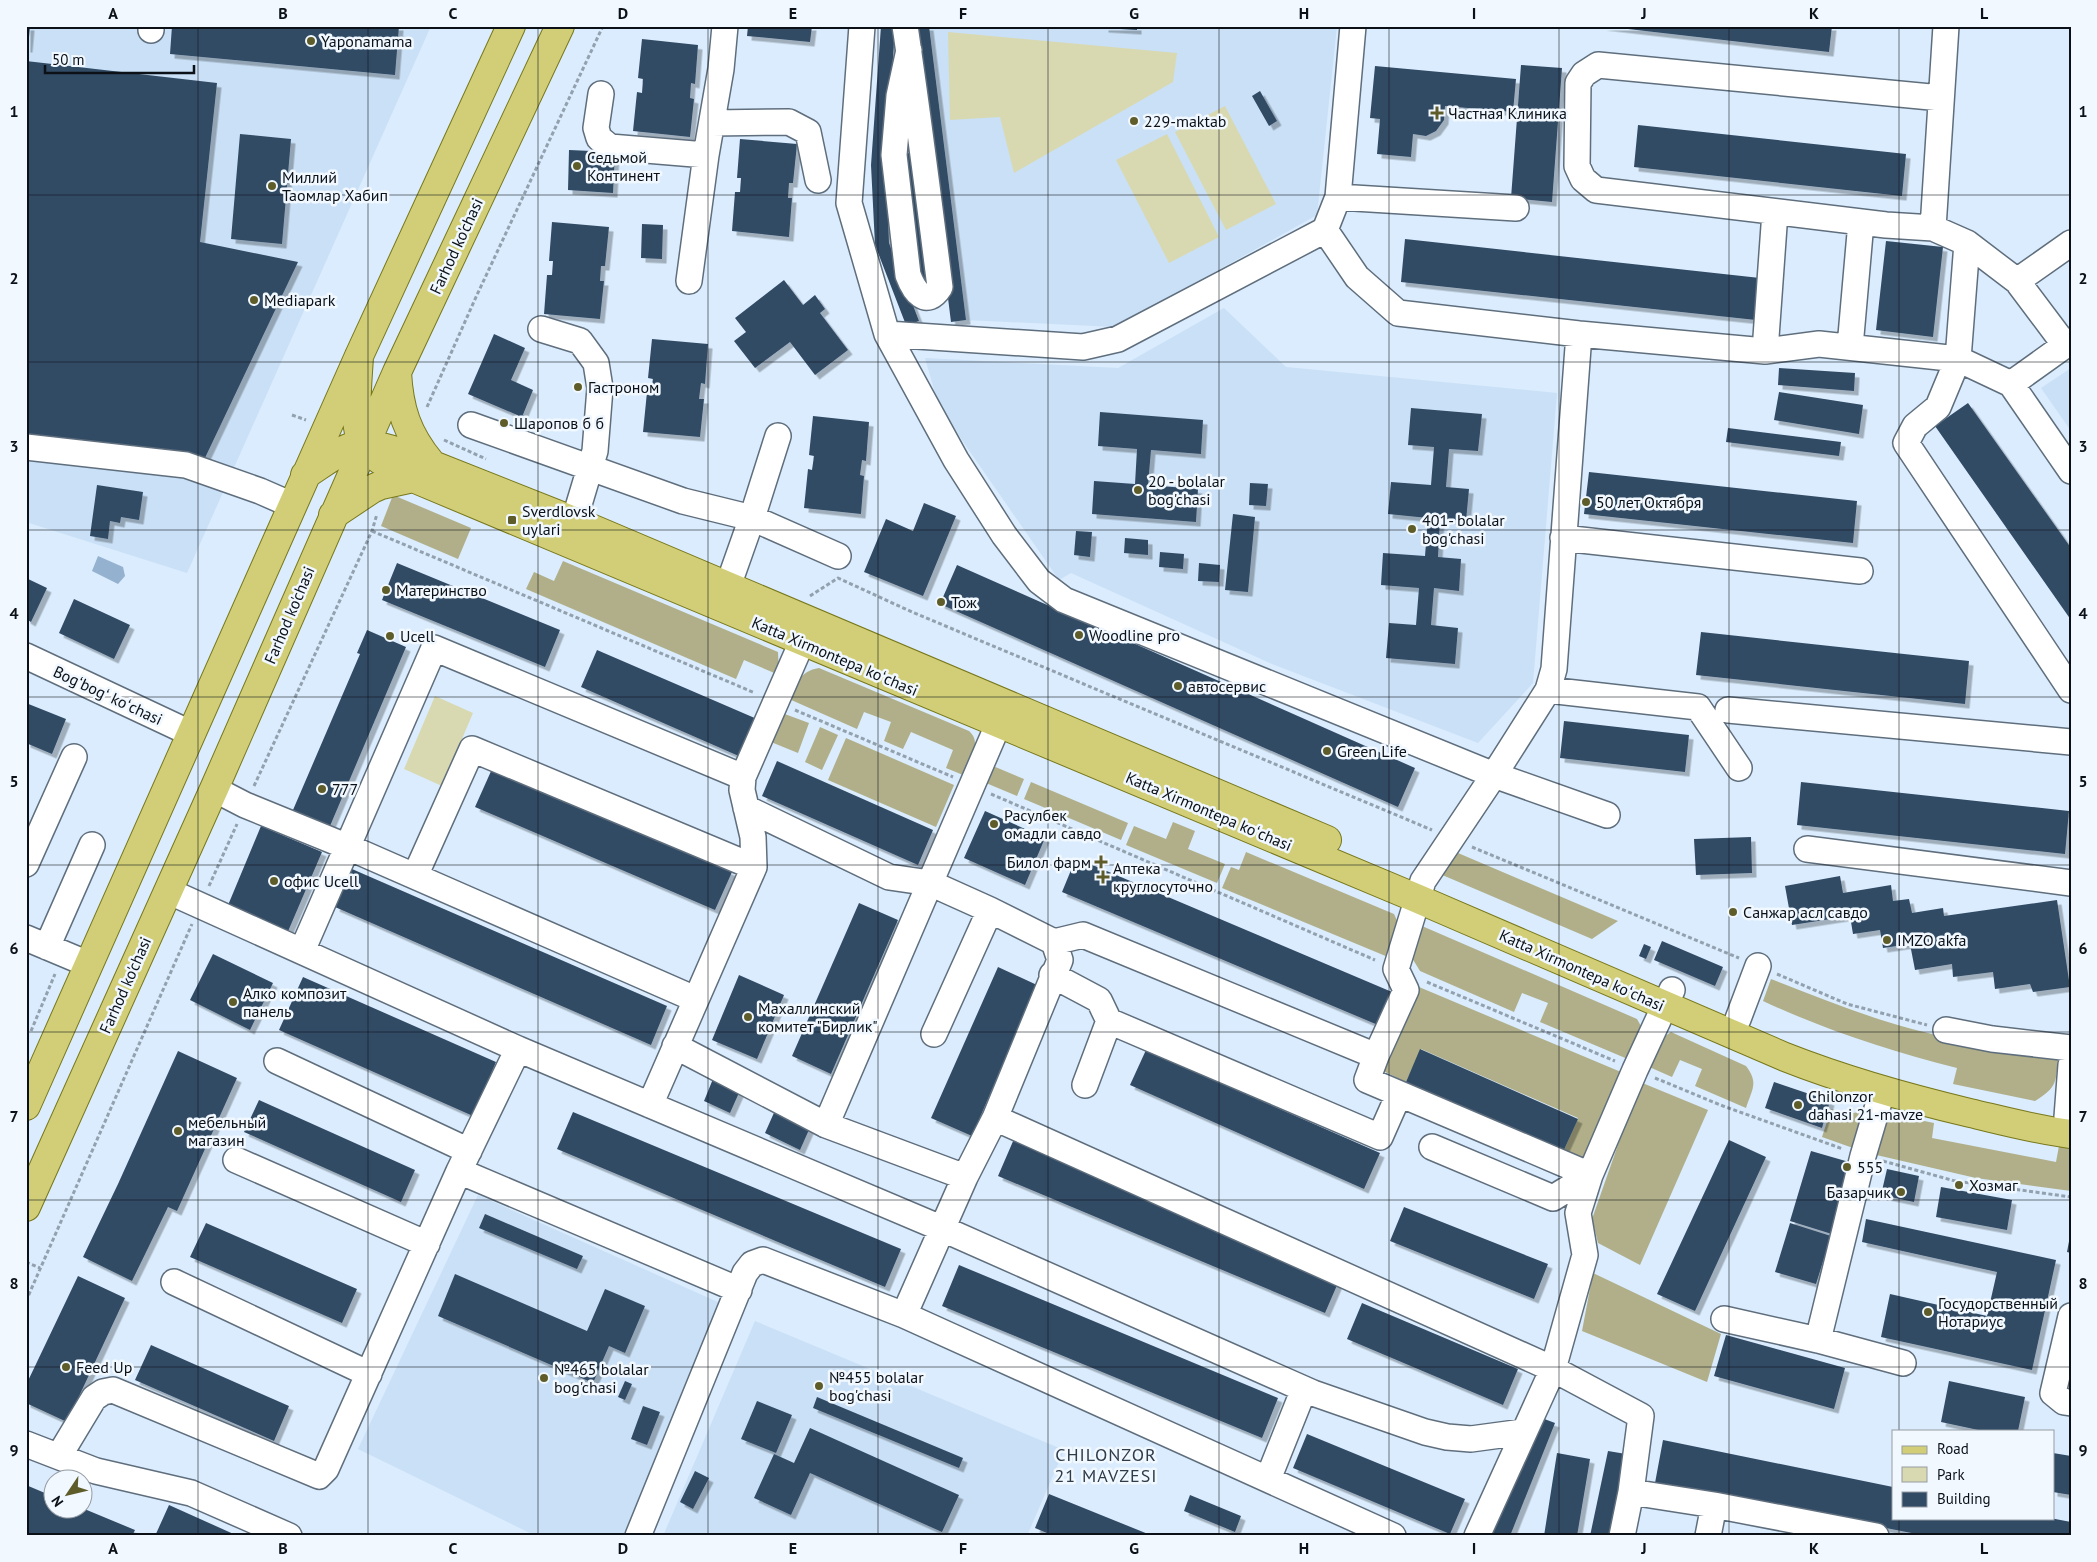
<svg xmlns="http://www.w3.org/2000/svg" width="2097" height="1562" font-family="'PT Sans',sans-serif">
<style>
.built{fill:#c9e0f6}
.green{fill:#d9d9b1}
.forest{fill:#b0af89}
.water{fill:#94b1cf}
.building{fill:#324b65;filter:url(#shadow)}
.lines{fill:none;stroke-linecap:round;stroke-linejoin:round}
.minor-casing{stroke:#5f6e7d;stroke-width:28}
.major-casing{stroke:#78771a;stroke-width:30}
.path{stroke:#93a1ae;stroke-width:3;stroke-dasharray:4 2.5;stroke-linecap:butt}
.minor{stroke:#fff;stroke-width:25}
.major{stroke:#d1ce77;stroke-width:28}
.grid{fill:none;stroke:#0b1117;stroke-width:1;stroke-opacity:0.55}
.poi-dot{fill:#5e5d2a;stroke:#f1f8ff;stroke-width:2}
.labels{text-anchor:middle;stroke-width:5;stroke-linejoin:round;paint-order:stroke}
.poi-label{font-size:16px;fill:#0b1117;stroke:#f1f8ff;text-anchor:start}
.street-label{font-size:16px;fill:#0b1117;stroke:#f1f8ff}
.neighbourhood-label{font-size:18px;letter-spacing:1px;fill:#2e3b49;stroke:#f1f8ff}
.neatline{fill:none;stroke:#0b1117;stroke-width:2}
.grid-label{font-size:16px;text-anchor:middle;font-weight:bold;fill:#0b1117}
</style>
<defs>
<filter id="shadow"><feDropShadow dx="4.5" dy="4.5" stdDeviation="0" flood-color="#0004"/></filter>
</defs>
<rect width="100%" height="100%" fill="#daecfd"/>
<path class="built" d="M26,26H431L187,573L26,522Z
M929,26H1337L1317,215L1116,327L966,320Z
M1224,308L1286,367L1557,393L1533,683L1478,743L1272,664L1071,573L1059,580L939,407L925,358L1118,368Z
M2071,368V431L2041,388Z
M478,1195L729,1307L623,1536H536L358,1449Z
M755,1321L1064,1450L1027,1536H663Z"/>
<path class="green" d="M948,32L1177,53L1173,82L1014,173L1000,117L950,120Z
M1225,106L1276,204L1226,230L1175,132Z
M1167,134L1219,237L1169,263L1116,160Z
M435,696L473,713L442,786L404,769Z"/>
<path class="forest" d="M393,495L471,528L458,559L381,526Z
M563,561L778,652L779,675L744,660L736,679L526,589L534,572L554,581Z
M819,668L969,731C983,743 969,761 963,775L946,768L953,750L911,732L903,749L884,741L891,722L864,712L857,729L789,699C796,684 800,671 819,668Z
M782,713L809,723L798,753L771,742Z
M820,727L838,735L822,770L805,762Z
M846,738L954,785L936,827L828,780Z
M993,766L1024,779L1017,796L986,783Z
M1031,782L1128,823L1121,840L1024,799Z
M1173,822L1195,831L1188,849L1225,864L1217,883L1126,845L1134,826L1166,839Z
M1246,852L1394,914L1399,925L1388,957L1222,888L1231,867L1239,870Z
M1458,853L1618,921L1592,939L1440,874Z
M1422,926L1637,1019L1642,1028L1630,1060L1540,1022L1548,1003L1522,993L1514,1012L1420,971L1412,958Z
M1771,979C1818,997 1863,1016 1912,1029C1959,1042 2009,1048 2058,1056C2056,1081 2058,1087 2035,1101L1953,1084L1957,1068C1887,1050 1828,1031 1763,1001Z
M1419,987L1621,1072L1584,1160L1563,1152L1578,1118L1421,1049L1406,1082L1381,1070Z
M1671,1032L1746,1066C1759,1083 1752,1089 1746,1108L1695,1086L1702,1069L1680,1060L1672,1077L1647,1066L1661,1039Z
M1640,1082L1708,1110L1640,1265L1598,1243L1592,1219Z
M1831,1109L1847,1114L1865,1111L1853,1148L1822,1137Z
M1885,1113L1934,1123L1932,1138L2056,1162L2059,1146L2071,1148V1191L1976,1178L1872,1154Z
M1593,1273L1721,1334L1707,1382L1582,1331Z"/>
<path class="water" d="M98,556L123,567L125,576L118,584L92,571Z"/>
<path class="building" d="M26,26H30L28,48H26Z
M172,26H399L395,75L170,54Z
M748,26H812L810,42L747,36Z
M881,26H895L886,168L889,243L919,321L906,325L875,245L871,165Z
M917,26H929L966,320L951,322L914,27Z
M1104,26H1137V30L1104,28Z
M1602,26H1832L1829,52Z
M642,39L698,45L695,84L691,83L690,98L694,99L690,137L633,131L637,92L642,93L643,79L638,78Z
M26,61L217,83L200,242L298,262L204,460L26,439Z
M1521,65L1562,68L1552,202L1511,198Z
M1375,66L1516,79L1513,112L1445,106L1444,120L1436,131L1426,136L1413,134L1411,157L1377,154L1380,119L1370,118Z
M1260,91L1277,121L1269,126L1252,96Z
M1638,125L1906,154L1902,196L1634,167Z
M240,134L291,139L282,244L231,239Z
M740,139L797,144L793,183H789L788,198H792L789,237L732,231L735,192H740L741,178H737Z
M569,150L615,152L613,193L568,190Z
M917,152L934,284L917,286L901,154Z
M552,222L609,227L605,266H601L600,281H604L600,319L544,314L547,275H552L553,261H549Z
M642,224L663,225L662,259L641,258Z
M1405,239L1760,278L1756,320L1401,282Z
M1886,241L1943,247L1933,337L1876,330Z
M784,280L803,305L815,295L825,309L820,313L848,350L815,375L790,342L755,368L734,341L746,332L735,318Z
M494,334L525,348L511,380L533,390L522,417L468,394Z
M652,339L708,344L705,384L701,383L699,399H704L700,437L643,432L647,392L651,393L653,379L648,378Z
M1779,368L1855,373L1854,391L1778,385Z
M1779,392L1863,405L1859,434L1774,420Z
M1968,403L2071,548V620L1935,426Z
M1411,408L1482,414L1478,451L1449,449L1446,487L1469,489L1466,521L1440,519L1438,557L1461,559L1459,591L1434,588L1431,625L1458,628L1455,664L1386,658L1389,623L1416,625L1419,588L1381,585L1383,553L1425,556L1428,518L1388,514L1391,482L1431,485L1434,447L1408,445Z
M1100,412L1203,420L1201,454L1151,450L1148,485L1198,489L1196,522L1092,514L1094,481L1135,484L1137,449L1098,446Z
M813,416L869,422L866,461L862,460L860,475L864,476L861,514L804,508L808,469L812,470L814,456L809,455Z
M1728,428L1841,442L1839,456L1726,442Z
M1589,472L1857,501L1853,543L1584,514Z
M1250,483L1268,484L1266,506L1249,505Z
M97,485L143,492L139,520L121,517L120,523L110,521L108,539L90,536Z
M924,503L956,516L923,596L864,572L886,519L913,531Z
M1233,514L1255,517L1248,592L1225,590Z
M1076,531L1092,532L1090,557L1074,555Z
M1125,538L1148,540V555L1124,553Z
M1160,552L1184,554L1183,569L1159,567Z
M397,563L560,630L545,667L382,600Z
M1199,563L1220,565L1219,582L1198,581Z
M957,565L1415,768L1398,807L940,604Z
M26,578L47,588L31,622L26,619Z
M74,599L130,625L114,659L59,633Z
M367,630L406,647L330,826L293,810L360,654L357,653Z
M1701,632L1969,661L1965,704L1696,675Z
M597,650L757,719L741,757L581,687Z
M26,703L66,719L52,754L26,743Z
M1564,721L1689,735L1685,772L1560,758Z
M777,761L933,830L918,865L762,796Z
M492,769L732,872L715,910L475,807Z
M1801,782L2069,811L2065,854L1797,825Z
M985,811L1045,838L1025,885L964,858Z
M261,826L322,852L286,936L226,910Z
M1751,837L1752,873L1696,875L1694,839Z
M1076,858L1392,992L1378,1025L1062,892Z
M352,869L667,1006L651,1045L335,907Z
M1840,876L1843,893L1891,885L1893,901L1909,899L1912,913L1943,908L1944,916L2057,900L2070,987L2033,992L2030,984L1995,989L1993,972L1953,977L1952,964L1915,970L1910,944L1883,948L1880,930L1853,934L1850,916L1792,925L1785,886Z
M859,903L898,920L831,1074L792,1056Z
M1662,941L1723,967L1715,986L1654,960Z
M1644,944L1651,947L1646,959L1639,956Z
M213,954L273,983L250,1030L190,1000Z
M998,967L1037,985L972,1136L931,1118Z
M739,975L784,995L757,1059L712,1040Z
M303,977L496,1062L473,1116L279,1030Z
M1420,1049L1578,1119L1563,1152L1406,1082Z
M1146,1050L1380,1153L1364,1189L1130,1085Z
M178,1051L237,1078L177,1211L168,1207L132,1281L83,1257L118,1184Z
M715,1074L742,1086L730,1113L704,1101Z
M1774,1082L1830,1101L1822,1128L1765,1108Z
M259,1100L415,1170L401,1202L244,1132Z
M777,1106L812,1123L800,1150L765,1133Z
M573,1112L901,1249L885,1287L557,1149Z
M1014,1139L1341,1276L1325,1313L998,1176Z
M1729,1140L1766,1157L1695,1311L1657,1294Z
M1811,1151L1856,1164L1835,1235L1790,1221Z
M1887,1169L1919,1176L1914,1202L1881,1195Z
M1941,1187L2012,1200L2007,1230L1936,1217Z
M1404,1207L1548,1264L1534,1299L1390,1241Z
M485,1214L583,1256L577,1269L479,1228Z
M1866,1219L2056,1260L2032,1370L1881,1337L1890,1294L1987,1316L1997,1272L1862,1242Z
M206,1223L357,1289L342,1323L190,1257Z
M1790,1223L1831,1236L1816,1284L1775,1272Z
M2070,1236H2071V1253L2067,1252Z
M959,1265L1278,1398L1262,1438L942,1306Z
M455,1274L587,1331L605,1289L645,1306L625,1353L609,1346L593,1383L438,1316Z
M78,1276L125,1298L67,1422L26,1403V1385Z
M1362,1303L1518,1369L1503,1405L1347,1339Z
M1726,1335L1845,1368L1834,1409L1714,1376Z
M151,1345L289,1406L274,1441L135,1380Z
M625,1381L632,1384L625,1400L618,1397Z
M1949,1381L2025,1397L2018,1431H1983L1941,1422Z
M817,1397L963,1458L959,1468L813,1408Z
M757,1401L792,1415L776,1453L741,1439Z
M643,1406L660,1412L647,1445L631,1439Z
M1539,1417L1555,1423L1510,1536H1492Z
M810,1428L959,1495L942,1532L810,1473L791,1515L754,1498L774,1454L794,1463Z
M1307,1434L1465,1499L1450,1534L1293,1468Z
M1663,1440L1893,1487V1518H2050L2071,1522V1536H1927L1655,1483Z
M1608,1451L1626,1454L1609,1536H1590Z
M1557,1453L1590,1459L1577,1536H1544Z
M2053,1453L2071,1456V1495L2053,1492Z
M695,1471L709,1478L693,1509L680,1502Z
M26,1485L52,1496V1510L82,1508L135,1530L132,1536H26Z
M1049,1494L1153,1536H1054L1035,1528Z
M1190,1495L1241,1516L1235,1532L1184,1511Z
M169,1505L238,1536H155Z"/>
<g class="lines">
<g class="minor-casing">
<path id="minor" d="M862,26L849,203L887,334L956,460L1004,535L1039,581L1064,600L1494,775L1607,815
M905,26C918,113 929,200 940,287C926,309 914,291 908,275L894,155L899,96L909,50
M151,30V26
M601,94L596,128L599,138L610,147L706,155
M1941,98L1598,65L1584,74L1578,83L1577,166L1583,179L1596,190L1886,225L1933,228L1946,26
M712,123L789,122L808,132L818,180
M1338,197L1516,208
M1933,228L1967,243L2017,281L2071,243
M1325,230L1357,277L1398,313L1579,334L1765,351L1819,344L1958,359L1967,243
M689,281L706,155L721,69L725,26
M2017,281L2065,345
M541,329L580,341L596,363L600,388L595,451L574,521
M887,334L1083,347L1118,339L1325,230L1338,197L1353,26
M1850,347L1861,222
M1765,351L1775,212
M2011,384L2071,341
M471,425L683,501L752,518L838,556
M26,447L186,465L260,491L292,505
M2071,471L2011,384L1958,359L1938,407L1915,426L1906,443L2071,690
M1563,538L1860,571
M728,586L752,518L778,436
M26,656L190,733
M1548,690L1698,707L1739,768
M1007,704L930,883L990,910L1054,942L1083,935L1376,1056L1367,1080L1590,1175L1635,1070L1672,990
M1728,710L2071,742
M214,789L245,805L348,847L695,999
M746,808L889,877L930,883L826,1125
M1807,849L2071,883
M26,864L74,757
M415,876L472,749L754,867
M168,891L518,1049
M26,938L88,964
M47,947L92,845
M302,951L434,648L743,777
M1052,975L1099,1000L1109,1021L1085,1085
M1738,1019L1758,966
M1109,1021L1380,1137L1399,1094
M1946,1030L1992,1039L2071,1048
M934,1034L990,910
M675,1046L826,1125L965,1177
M1376,1056L1406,990L1396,969L1423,881L1494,775L1548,690L1554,669L1579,334
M277,1061L469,1151
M650,1105L754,867L753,837L742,790L743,777L802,642
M2067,1117L2071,1065
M995,1118L1553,1369L1641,1416L1631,1492L1622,1536
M1432,1147L1553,1198L1590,1175
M236,1160L427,1244
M174,1282L369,1374
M739,1290L459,1171L518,1049L943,1229L1313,1393L1425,1432L1447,1437L1471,1439L1523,1432
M904,1315L965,1177L995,1118L1060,960L1054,942
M2071,1316L2053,1393L2064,1402L2071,1403
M1724,1319L1818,1340L1903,1363
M1818,1340L1863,1156L1882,1092
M26,1444L96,1471L191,1493L289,1536
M59,1456L94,1398L103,1392L113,1390L319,1476L326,1469L459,1171
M1268,1479L1304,1389
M1631,1492L1714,1505L1876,1536
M638,1536L745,1273L752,1264L763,1260L904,1315L1393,1536
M1477,1536L1553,1369L1585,1255L1578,1213L1590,1175
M1708,1536L1714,1505"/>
</g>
<g class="major-casing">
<path id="major" d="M359,356C358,379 352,425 363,443C373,460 397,469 413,478L1416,898L1785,1057C1846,1081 1907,1098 1970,1113C2004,1121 2037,1130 2071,1134
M397,372C399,409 407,434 431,463
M305,475C319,466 332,456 346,449C367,438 395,451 415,458L574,521L1327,840
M333,515L372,489L381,485L413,478
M26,1106L359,356L511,26
M26,1207L214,789L397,372L560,26"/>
</g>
<path class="path" d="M427,407L476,297L603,26
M292,415L306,420
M444,440L486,459
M372,531L755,693
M810,596L838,578L912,612L1432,830
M795,710L953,777
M254,786L372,531L377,514
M991,794L1375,960
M1472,847L1739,958
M209,886L237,824
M1777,974L1847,1004L1927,1025
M1427,982L1615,1061
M31,1031L55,974
M1655,1078L1723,1106L1843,1149
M1883,1161L1955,1181L2071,1197
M26,1262L40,1268
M26,1301L192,924"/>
<use href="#minor" class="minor"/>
<use href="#major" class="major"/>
</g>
<path class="grid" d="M198,26V1536M368,26V1536M538,26V1536M708,26V1536M878,26V1536M1048,26V1536M1219,26V1536M1389,26V1536M1559,26V1536M1729,26V1536M1899,26V1431M26,195H2071M26,362H2071M26,530H2071M26,697H2071M26,865H2071M26,1032H2071M26,1200H2071M26,1367H2071M1899,1518V1536"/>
<g class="poi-dot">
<circle cx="311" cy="41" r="5"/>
<path d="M1434.5 105.5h5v5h5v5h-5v5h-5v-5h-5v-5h5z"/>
<circle cx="1134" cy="121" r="5"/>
<circle cx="577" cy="166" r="5"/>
<circle cx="272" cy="186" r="5"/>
<circle cx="254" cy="300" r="5"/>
<circle cx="578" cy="387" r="5"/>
<circle cx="504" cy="423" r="5"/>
<circle cx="1138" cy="490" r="5"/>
<circle cx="1586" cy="502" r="5"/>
<rect x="507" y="515" width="10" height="10" rx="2.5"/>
<circle cx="1412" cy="529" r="5"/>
<circle cx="386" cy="590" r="5"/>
<circle cx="941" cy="602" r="5"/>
<circle cx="1079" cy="635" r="5"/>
<circle cx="390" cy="636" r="5"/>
<circle cx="1178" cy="686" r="5"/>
<circle cx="1327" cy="751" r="5"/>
<circle cx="322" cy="789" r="5"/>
<circle cx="994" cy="824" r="5"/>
<path d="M1098.5 854.5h5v5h5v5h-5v5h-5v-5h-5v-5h5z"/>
<path d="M1100.5 869.5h5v5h5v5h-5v5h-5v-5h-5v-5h5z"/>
<circle cx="274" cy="881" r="5"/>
<circle cx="1733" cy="912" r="5"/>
<circle cx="1887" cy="940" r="5"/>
<circle cx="233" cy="1002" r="5"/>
<circle cx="748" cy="1017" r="5"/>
<circle cx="1798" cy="1105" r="5"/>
<circle cx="178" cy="1131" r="5"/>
<circle cx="1847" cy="1167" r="5"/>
<circle cx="1959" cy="1185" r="5"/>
<circle cx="1901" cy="1192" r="5"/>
<circle cx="1928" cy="1312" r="5"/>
<circle cx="66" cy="1367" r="5"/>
<circle cx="544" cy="1378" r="5"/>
<circle cx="819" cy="1386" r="5"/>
</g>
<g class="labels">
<g class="poi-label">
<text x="321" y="47">Yaponamama</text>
<text x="1448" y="119">Частная Клиника</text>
<text x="1144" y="127">229-maktab</text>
<text x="587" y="163">Седьмой<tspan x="587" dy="18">Континент</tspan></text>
<text x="282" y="183">Миллий<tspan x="282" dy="18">Таомлар Хабип</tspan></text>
<text x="264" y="306">Mediapark</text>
<text x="588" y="393">Гастроном</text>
<text x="514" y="429">Шаропов б б</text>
<text x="1148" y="487">20 - bolalar<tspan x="1148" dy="18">bog'chasi</tspan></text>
<text x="1596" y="508">50 лет Октября</text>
<text x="522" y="517">Sverdlovsk<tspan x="522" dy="18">uylari</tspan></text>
<text x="1422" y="526">401- bolalar<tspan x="1422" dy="18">bog'chasi</tspan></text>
<text x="396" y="596">Материнство</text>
<text x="951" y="608">Тож</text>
<text x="1089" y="641">Woodline pro</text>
<text x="400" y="642">Ucell</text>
<text x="1188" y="692">автосервис</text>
<text x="1337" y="757">Green Life</text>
<text x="332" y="795">777</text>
<text x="1004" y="821">Расулбек<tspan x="1004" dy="18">омадли савдо</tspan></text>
<text x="1091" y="868" text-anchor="end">Билол фарм</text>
<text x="1113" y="874">Аптека<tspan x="1113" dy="18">круглосуточно</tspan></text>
<text x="284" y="887">офис Ucell</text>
<text x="1743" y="918">Санжар асл савдо</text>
<text x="1897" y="946">IMZO akfa</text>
<text x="243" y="999">Алко композит<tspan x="243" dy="18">панель</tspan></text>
<text x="758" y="1014">Махаллинский<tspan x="758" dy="18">комитет "Бирлик"</tspan></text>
<text x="1808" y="1102">Chilonzor<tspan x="1808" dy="18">dahasi 21-mavze</tspan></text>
<text x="188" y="1128">мебельный<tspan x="188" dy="18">магазин</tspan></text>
<text x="1857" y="1173">555</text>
<text x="1969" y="1191">Хозмаг</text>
<text x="1891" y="1198" text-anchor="end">Базарчик</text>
<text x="1938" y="1309">Госудорственный<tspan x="1938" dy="18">Нотариус</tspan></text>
<text x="76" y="1373">Feed Up</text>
<text x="554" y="1375">№465 bolalar<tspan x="554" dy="18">bog'chasi</tspan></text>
<text x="829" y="1383">№455 bolalar<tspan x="829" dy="18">bog'chasi</tspan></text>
</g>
<g class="street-label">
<text transform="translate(456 246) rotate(-65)" y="6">Farhod ko'chasi</text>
<text transform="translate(289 615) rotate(-67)" y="6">Farhod ko'chasi</text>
<text transform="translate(835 656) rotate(23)" y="6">Katta Xirmontepa koʻchasi</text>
<text transform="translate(108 695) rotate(25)" y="6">Bogʻbogʻ koʻchasi</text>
<text transform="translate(1209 811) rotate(23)" y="6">Katta Xirmontepa koʻchasi</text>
<text transform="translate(1582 970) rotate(24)" y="6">Katta Xirmontepa koʻchasi</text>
<text transform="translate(125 985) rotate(-66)" y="6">Farhod ko'chasi</text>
</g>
<g class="neighbourhood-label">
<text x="1106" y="1461">CHILONZOR<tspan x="1106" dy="21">21 MAVZESI</tspan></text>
</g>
</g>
<rect width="2097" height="1562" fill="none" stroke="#f1f8ff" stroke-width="55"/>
<rect x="1892" y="1430" width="162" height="90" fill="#f1f8ff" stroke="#959ca2"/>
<rect x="1902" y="1446" width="25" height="8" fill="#d1ce77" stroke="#959ca2"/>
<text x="1937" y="1454" font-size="15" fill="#0b1117">Road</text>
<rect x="1902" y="1467" width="25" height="15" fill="#d9d9b1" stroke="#959ca2"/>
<text x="1937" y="1480" font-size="15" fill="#0b1117">Park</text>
<rect x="1902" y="1492" width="25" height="15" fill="#324b65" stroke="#959ca2"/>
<text x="1937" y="1504" font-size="15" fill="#0b1117">Building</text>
<g transform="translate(68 1494) rotate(235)"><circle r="24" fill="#f1f8ff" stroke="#959ca2"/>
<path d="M0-4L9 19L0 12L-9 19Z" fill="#5e5d2a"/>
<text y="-8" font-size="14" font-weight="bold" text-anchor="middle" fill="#0b1117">N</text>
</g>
<path d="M45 65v8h149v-8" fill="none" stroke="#0b1117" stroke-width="2.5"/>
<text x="52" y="65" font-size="15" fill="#0b1117" stroke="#f1f8ff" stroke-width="4" paint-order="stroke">50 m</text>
<rect x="28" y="28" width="2042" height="1506" class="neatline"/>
<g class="grid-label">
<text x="113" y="19">A</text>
<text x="283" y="19">B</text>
<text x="453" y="19">C</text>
<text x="623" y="19">D</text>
<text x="793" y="19">E</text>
<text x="963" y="19">F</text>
<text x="1134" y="19">G</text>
<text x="1304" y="19">H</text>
<text x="1474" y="19">I</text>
<text x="1644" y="19">J</text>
<text x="1814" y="19">K</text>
<text x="1984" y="19">L</text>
<text x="14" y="117">1</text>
<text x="2083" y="117">1</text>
<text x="14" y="284">2</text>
<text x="2083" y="284">2</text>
<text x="14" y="452">3</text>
<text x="2083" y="452">3</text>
<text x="14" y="619">4</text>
<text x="2083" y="619">4</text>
<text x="14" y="787">5</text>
<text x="2083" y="787">5</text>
<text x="14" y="954">6</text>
<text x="2083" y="954">6</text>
<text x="14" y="1122">7</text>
<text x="2083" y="1122">7</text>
<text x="14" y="1289">8</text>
<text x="2083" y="1289">8</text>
<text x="14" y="1456">9</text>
<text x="2083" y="1456">9</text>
<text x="113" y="1554">A</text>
<text x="283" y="1554">B</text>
<text x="453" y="1554">C</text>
<text x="623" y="1554">D</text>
<text x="793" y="1554">E</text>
<text x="963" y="1554">F</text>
<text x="1134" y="1554">G</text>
<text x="1304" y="1554">H</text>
<text x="1474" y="1554">I</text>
<text x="1644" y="1554">J</text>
<text x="1814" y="1554">K</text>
<text x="1984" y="1554">L</text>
</g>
</svg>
